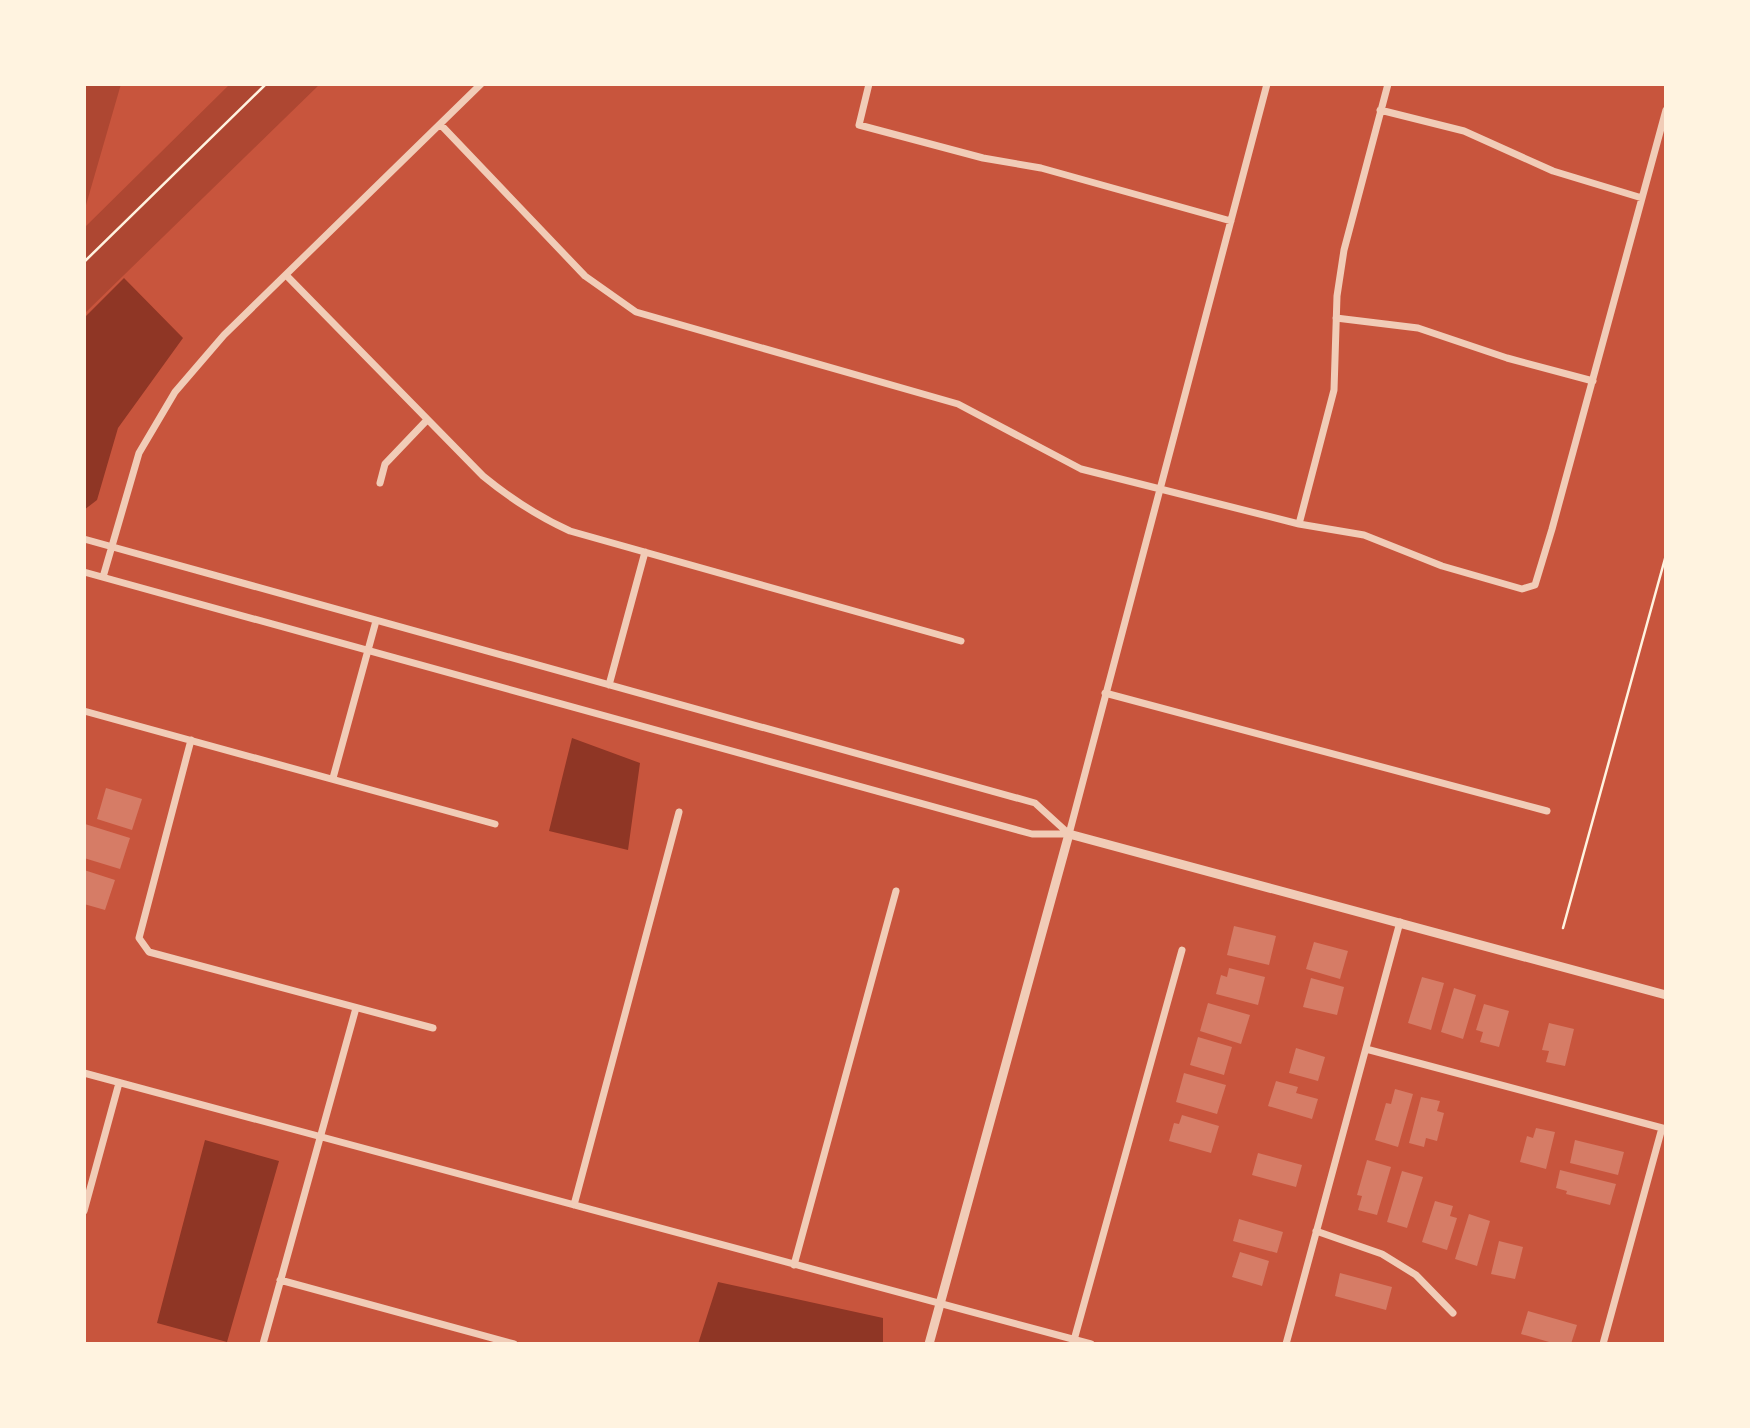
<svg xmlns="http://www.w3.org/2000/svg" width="1750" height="1428" font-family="Mulish,sans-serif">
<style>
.green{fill:#ae4732}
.water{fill:#8f3625}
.building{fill:#d67c66}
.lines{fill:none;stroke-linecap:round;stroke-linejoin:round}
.path{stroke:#fff3e0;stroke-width:2.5}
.minor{stroke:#f1ccb7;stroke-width:7}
.tertiary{stroke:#f1ccb7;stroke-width:9}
</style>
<rect width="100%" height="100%" fill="#c8553d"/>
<path class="green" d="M84,84H121L84,212Z
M230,84H320L84,314V228Z"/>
<path class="water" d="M124,278L183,338L118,428L97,500L84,510V318Z
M572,738L640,763L628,850L549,831Z
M205,1140L279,1161L227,1342L157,1323Z
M718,1282L883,1318V1344H698Z"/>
<path class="building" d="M106,788L142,799L132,830L97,819Z
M85,824L130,838L120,869L84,858Z
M84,870L115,880L105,910L84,904Z
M1234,926L1276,936L1269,965L1227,955Z
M1314,942L1348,951L1340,979L1306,969Z
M1229,968L1265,977L1258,1005L1216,994L1221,975L1227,977Z
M1422,977L1444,983L1431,1030L1408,1023Z
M1311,978L1344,987L1337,1015L1303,1007Z
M1454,988L1476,995L1463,1039L1441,1032Z
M1208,1003L1250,1015L1241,1044L1200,1031Z
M1484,1004L1509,1011L1499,1047L1480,1042L1483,1032L1476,1030Z
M1549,1023L1574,1029L1565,1066L1546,1062L1549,1051L1542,1050Z
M1198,1037L1232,1047L1224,1075L1190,1065Z
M1296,1048L1325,1057L1318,1081L1289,1073Z
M1184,1073L1226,1085L1217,1114L1176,1102Z
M1276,1081L1298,1087L1296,1093L1318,1099L1312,1119L1268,1106Z
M1395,1089L1413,1094L1398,1147L1375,1140L1386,1103L1391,1104Z
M1421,1097L1440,1101L1437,1111L1444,1113L1437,1141L1426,1138L1424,1147L1409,1143Z
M1182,1115L1219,1126L1211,1153L1169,1141L1174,1123L1179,1124Z
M1536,1128L1555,1132L1546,1169L1520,1162L1527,1136L1533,1138Z
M1575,1140L1624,1152L1618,1175L1570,1163Z
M1258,1153L1302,1165L1296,1187L1252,1175Z
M1367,1160L1391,1167L1377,1215L1358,1210L1362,1196L1357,1195Z
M1560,1170L1616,1184L1610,1205L1566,1194L1567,1191L1556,1188Z
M1402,1171L1423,1177L1407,1228L1387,1222Z
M1435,1201L1453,1206L1450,1216L1457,1218L1447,1250L1422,1242Z
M1469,1214L1490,1221L1477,1266L1455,1259Z
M1239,1219L1283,1232L1277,1253L1233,1241Z
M1499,1241L1523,1247L1515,1279L1491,1274Z
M1240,1252L1269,1261L1262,1286L1232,1277Z
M1340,1273L1392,1287L1386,1310L1335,1296Z
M1528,1311L1577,1325L1571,1344H1556L1521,1334Z"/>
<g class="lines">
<path class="path" d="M84,262L266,84
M1563,928L1666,555"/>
<path class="minor" d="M869,84L859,125L983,158L1041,168L1231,221
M1380,110L1464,131L1553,171L1642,198
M440,124L585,276L636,312L958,404L1081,469L1299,524L1364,535L1442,566L1522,589L1535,585L1552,529L1666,110
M286,275L483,476C511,499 537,516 570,531L961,641
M1336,318L1418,328L1507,358L1593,381
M380,483L385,464L427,420
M1299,524L1334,390L1337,296L1344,250L1388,84
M84,539L1035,803L1069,834
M84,572L1032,834H1068
M103,577L139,453L175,392L224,335L481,84
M609,685L645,552
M1105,693L1547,811
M84,711L495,824
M191,740L139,938L149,952L433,1028
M333,778L376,621
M1069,834L1267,84
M1366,1049L1666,1129
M84,1073L1091,1344
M574,1205L679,812
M84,1211L119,1083
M1316,1231L1382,1254L1416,1275L1453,1313
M794,1265L896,891
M280,1280L514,1344
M1074,1340L1182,950
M263,1344L356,1008
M1286,1344L1400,922
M1603,1344L1662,1128"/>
<path class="tertiary" d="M929,1344L1069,834L1666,995"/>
</g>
<rect width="1750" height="1428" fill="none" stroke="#fff3e0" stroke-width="172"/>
</svg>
